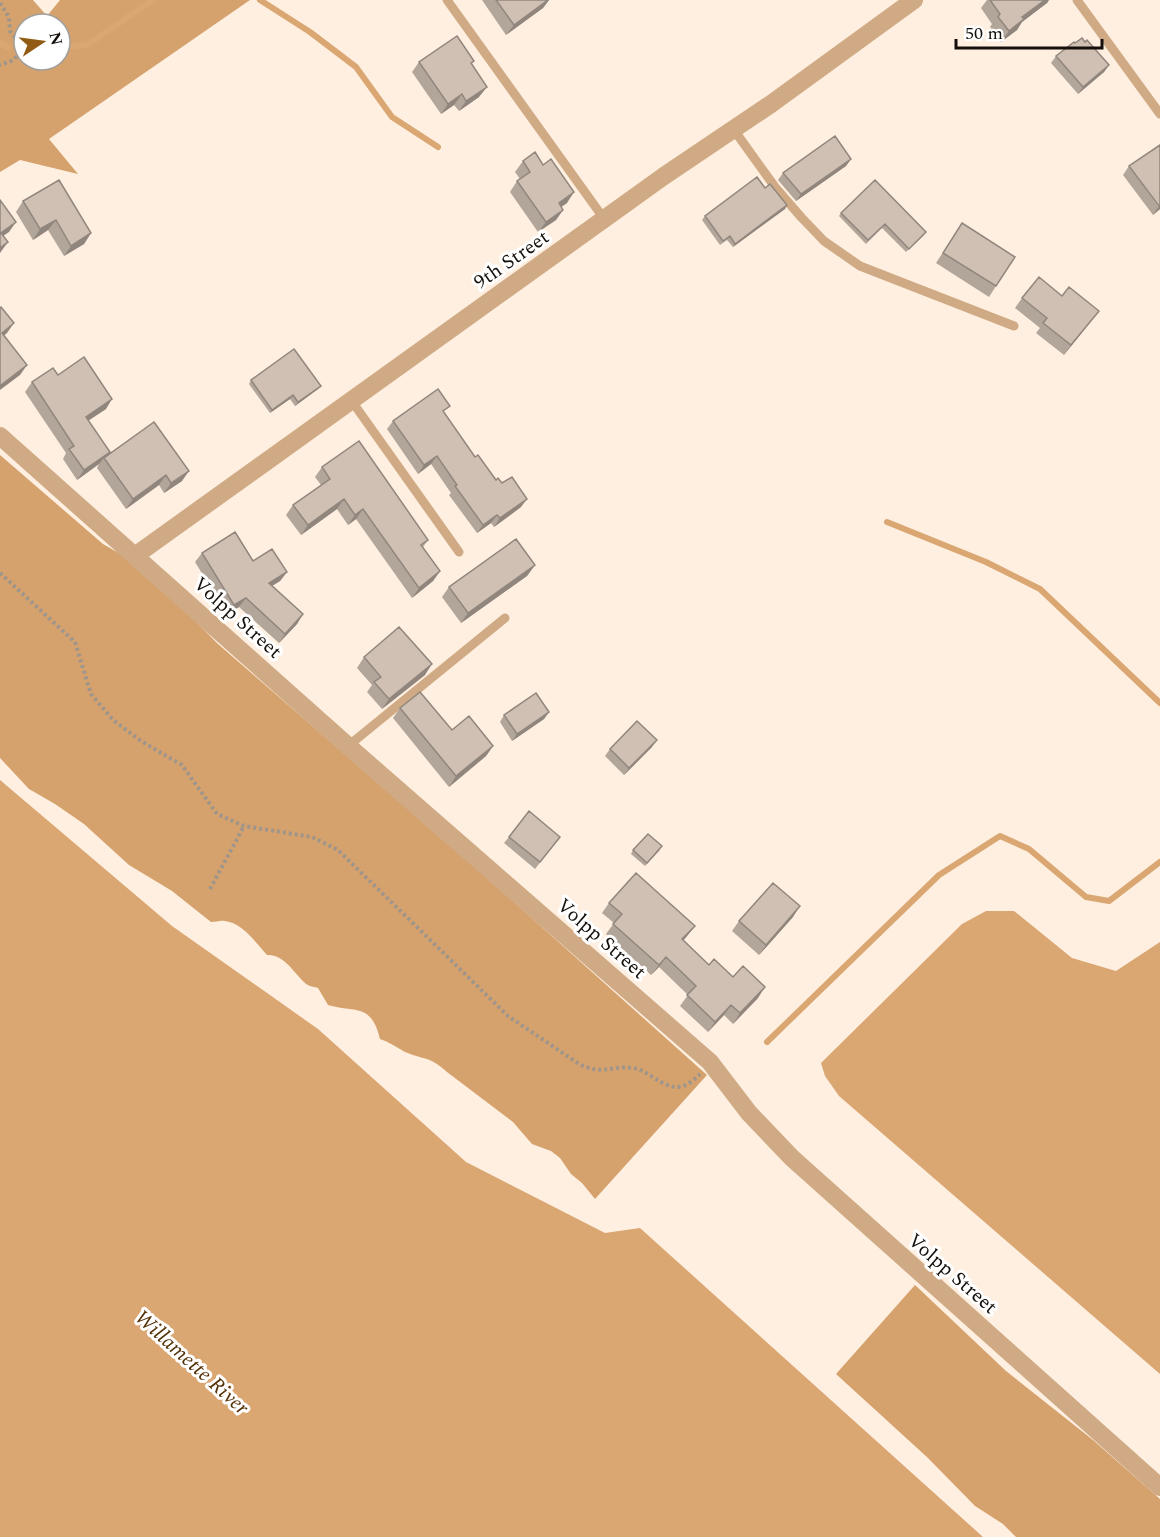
<svg xmlns="http://www.w3.org/2000/svg" width="1160" height="1537" font-family="Spectral,serif">
<style>
.forest{fill:#d5a26d;fill-rule:evenodd}
.water{fill:#daa671}
.lines{fill:none;stroke-linecap:round;stroke-linejoin:round}
.stream{stroke:#daa671;stroke-width:6}
.path{stroke:#a0958a;stroke-width:4;stroke-dasharray:3 3;stroke-linecap:butt}
.service{stroke:#d0aa84;stroke-width:9}
.minor{stroke:#d0aa84;stroke-width:18}
.wall{fill:#b2a59a}
.shaded-wall{fill:#91867d}
.building{fill:#cfc0b3;stroke:#91867d;stroke-width:1.5}
.labels{text-anchor:middle;stroke-width:6;stroke-linejoin:round;paint-order:stroke}
.street-label{font-size:20px;fill:#140f0a;stroke:#fff}
.water-label{font-size:21px;font-style:italic;fill:#543106;stroke:#fff}
</style>
<rect width="100%" height="100%" fill="#feefe0"/>
<path class="forest" d="M0,0H33L47,16L60,0H250L49,139L78,174L20,160L0,172ZM24,24H60V60H24Z
M0,455L103,544L141,566L218,644L487,878L707,1075L595,1199L582,1183L571,1174L560,1158L551,1151L532,1144L513,1122L447,1072C430,1056 424,1060 405,1052C396,1047 389,1042 380,1039C371,1003 357,1013 328,1005L318,988C314,987 308,986 305,983C294,973 284,954 267,955C256,943 243,923 225,921C221,920 215,922 211,922L172,891L129,865L84,824L55,804L29,789L0,758Z
M915,1285L1006,1371L1093,1440L1160,1499V1537H1016L1003,1524L975,1506L928,1458L836,1374Z"/>
<path class="water" d="M0,780L172,926L318,1029L466,1162L605,1233L640,1228L983,1537H0Z
M986,911H1014L1072,958L1116,971L1160,942V1374L839,1096L825,1076L821,1063L962,924Z"/>
<g class="lines">
<path class="stream" d="M260,0L310,32L356,67L392,117L438,147
M0,43L8,47
M60,48L87,45L153,0
M887,522L986,562L1040,589L1160,703
M767,1042L939,875L1000,836L1029,849L1086,897L1109,901L1160,862"/>
<path class="path" d="M0,3L9,17L10,31L17,40L20,51L14,60L0,65
M0,573L75,642L91,694L113,720L141,741L182,765L217,814L244,826L312,837L338,850L508,1016L579,1064C603,1076 611,1065 633,1068C648,1070 660,1086 676,1087C685,1088 694,1080 700,1074
M210,889L244,826"/>
<path class="service" d="M447,0L605,220
M1077,0L1160,114
M734,130L775,187L801,217L824,241L860,266L1014,326
M351,400L459,552
M348,746L505,618"/>
<path class="minor" d="M0,436L348,746L710,1062L749,1113L792,1158L1160,1487
M136,555L664,176L771,104L914,0"/>
</g>
<path class="wall" d="M482,0H549L543,8L506,35Z
M987,0H1049L1047,3L1022,22L1017,30L1001,42L990,27L992,24L981,8Z
M1075,43L1109,65L1104,72L1078,94L1051,63L1056,56Z
M474,61L471,65L479,97L459,111L454,105L441,114L412,72L419,62Z
M851,159L846,166L796,201L778,180L783,173Z
M523,161L567,203L561,207L563,210L556,220L538,232L510,192L517,181L520,179L515,172Z
M1129,166L1160,209L1153,215L1123,175Z
M765,188L785,209L733,247L727,240L720,245L702,220L705,216Z
M23,201L91,233L84,244L64,256L48,230L33,240L16,212Z
M841,213L924,235L906,252L882,228L866,244L839,216Z
M962,223L996,286L989,297L936,263Z
M1062,296L1099,311L1064,355L1036,333L1040,328L1015,308L1022,298Z
M58,375L106,409L88,420L110,452L108,454L182,481L164,493L159,485L126,509L97,468L99,464L77,480L63,459L66,453L25,392L32,382Z
M251,380L318,389L295,406L290,399L270,413L249,384Z
M444,413L475,457L521,507L494,527L491,523L477,533L449,495L451,493L431,464L418,474L387,429L393,421Z
M322,467L428,540L423,547L440,571L433,581L412,598L356,519L348,525L337,509L301,535L286,515L293,505L321,485L315,477Z
M202,553L253,561L287,572L280,581L272,586L303,614L297,624L279,643L239,607L227,614L195,562Z
M535,565L527,576L461,623L442,597L449,587Z
M364,657L425,675L382,709L367,692L372,685L357,668Z
M400,708L452,730L493,746L486,756L449,787L393,718Z
M549,712L544,719L512,741L500,722L504,715Z
M652,747L624,775L605,756L610,749Z
M509,837H560L535,869L504,843Z
M633,850H660L645,866L631,854Z
M609,903L695,926L683,941L709,965L733,977L758,998L733,1024L724,1015L708,1032L680,1006L688,995L659,967L651,975L606,934L614,923L602,913Z
M793,917L759,955L732,931L739,921Z"/>
<path class="shaded-wall" d="M548,0H549L543,8L506,35L514,25Z
M1045,0H1049L1047,3L1022,22L1017,30L1001,42L1009,31L1022,17Z
M1109,65L1104,72L1078,94L1083,87Z
M487,87L479,97L459,111L466,101Z
M462,94L454,105L441,114L448,104Z
M851,159L846,166L796,201L801,194Z
M574,192L567,203L552,213L559,203Z
M787,205L785,209L733,247L735,244Z
M1160,205V209L1153,215L1159,206Z
M563,210L556,220L538,232L546,222Z
M56,220L48,230L33,240L40,229Z
M16,222L9,232L0,238V234Z
M91,233L84,244L64,256L71,246Z
M8,242L0,253V248Z
M1099,311L1091,321L1064,355L1071,345Z
M14,323L7,333L0,339L2,333Z
M27,365L20,375L0,390V386Z
M321,386L318,389L295,406L298,402Z
M293,395L290,399L270,413L272,410Z
M112,399L106,409L79,427L86,417Z
M110,452L105,459L104,458L99,464L77,480L84,470Z
M437,456L431,464L418,474L424,465Z
M189,471L182,481L164,493L171,483Z
M166,475L159,485L126,509L133,499Z
M344,499L337,509L301,535L308,525Z
M527,499L521,507L494,527L500,518Z
M363,509L356,519L348,525L355,515Z
M497,515L491,523L477,533L483,525Z
M535,565L527,576L461,623L468,613Z
M440,571L433,581L412,598L419,588Z
M287,572L280,581L262,592L269,583Z
M246,598L239,607L227,614L234,605Z
M303,614L297,624L279,643L285,634Z
M432,664L425,675L382,709L389,699Z
M549,712L544,719L512,741L517,734Z
M657,740L652,747L624,775L629,768Z
M493,746L486,756L449,787L456,776Z
M800,906L793,917L759,955L766,945Z
M695,926L687,936L675,950L682,939Z
M666,957L659,967L651,975L659,965Z
M765,987L758,998L733,1024L740,1013Z
M731,1005L724,1015L708,1032L715,1022Z"/>
<path class="building" d="M496,0H548L514,25Z
M990,0H1045L1022,17L1024,19L1009,31L998,17L1000,14Z
M457,36L474,61L471,63L487,87L466,101L462,94L448,104L419,62Z
M1082,38L1085,42L1087,40L1109,65L1083,87L1056,56L1074,42L1075,43Z
M835,136L851,159L801,194L783,173Z
M1160,145V205L1159,206L1129,166Z
M535,152L543,165L551,159L574,192L559,203L563,210L546,222L517,181L530,172L523,161Z
M757,177L765,188L770,184L787,205L735,244L730,236L723,241L705,216Z
M59,180L91,233L71,246L56,220L40,229L23,201Z
M875,180L926,232L909,249L885,224L868,240L841,213Z
M0,200L16,222L1,233L8,242L0,248Z
M962,223L1015,257L996,286L943,253Z
M1039,277L1062,296L1069,287L1099,311L1071,345L1043,323L1047,318L1022,298Z
M1,307L14,323L2,333L27,365L0,386V308Z
M294,349L321,386L298,402L293,395L272,410L251,380Z
M84,357L112,399L86,417L110,452L84,470L69,449L74,446L32,382L53,368L58,375Z
M438,389L450,406L443,411L475,457L478,455L496,480L498,478L502,483L512,477L527,499L500,518L497,515L483,525L455,486L457,485L437,456L424,465L393,421Z
M154,422L189,471L171,483L166,475L133,499L104,458Z
M359,441L428,540L421,545L440,571L419,588L363,509L355,515L344,499L308,525L293,505L330,479L322,467Z
M235,532L253,561L272,549L287,572L269,583L303,614L285,634L246,598L234,605L202,553Z
M516,539L535,565L468,613L449,587Z
M399,627L432,664L389,699L374,682L381,677L364,657Z
M420,692L452,730L469,716L493,746L456,776L400,708Z
M536,693L549,712L517,734L504,715Z
M637,721L657,740L629,768L610,749Z
M529,811L560,837L540,862L509,837Z
M648,834L662,846L647,863L633,850Z
M636,873L695,926L682,939L709,965L714,959L733,977L743,966L765,987L740,1013L731,1005L715,1022L687,995L696,986L666,957L659,965L613,924L622,914L609,903Z
M773,883L800,906L766,945L739,921Z"/>
<g class="labels">
<g class="street-label">
<text transform="translate(511 259) rotate(-35)" y="7">9th Street</text>
<text transform="translate(238 617) rotate(42)" y="7">Volpp Street</text>
<text transform="translate(602 938) rotate(41)" y="7">Volpp Street</text>
<text transform="translate(953 1273) rotate(41)" y="7">Volpp Street</text>
</g>
<g class="water-label">
<text transform="translate(192 1362) rotate(42)" y="7">Willamette River</text>
</g>
</g>
<g transform="translate(42 42) rotate(77)"><circle r="28" fill="#ffffff" stroke="#a19f9d" stroke-width="1.5"/>
<path d="M0-4.5L10 22L0 15L-10 22Z" fill="#925b14"/>
<text y="-9" font-size="16" font-weight="bold" text-anchor="middle" fill="#140f0a">N</text>
</g>
<path d="M956 39v9h146v-9" fill="none" stroke="#140f0a" stroke-width="3"/>
<text x="965" y="39" font-size="18" fill="#140f0a" stroke="#ffffff" stroke-width="4.5" paint-order="stroke">50 m</text>
</svg>
